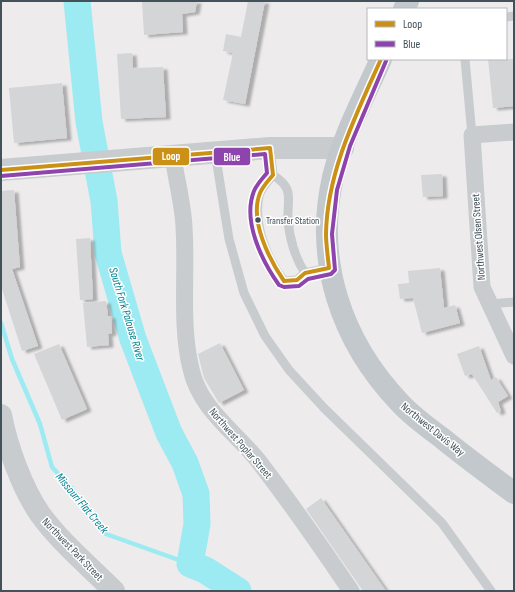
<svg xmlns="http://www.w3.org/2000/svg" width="515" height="592" font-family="'Sofia Sans Condensed',sans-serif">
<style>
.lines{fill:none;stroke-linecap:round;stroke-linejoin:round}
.stream{stroke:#9ceaf2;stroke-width:4.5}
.river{stroke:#9ceaf2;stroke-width:27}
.building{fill:#d4d5d7;filter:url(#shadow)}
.service{stroke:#c8ccce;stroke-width:9}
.minor{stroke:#c8ccce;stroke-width:17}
.tertiary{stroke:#c8ccce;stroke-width:22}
.primary{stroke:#c2c8cc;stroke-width:22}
.bus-1-casing{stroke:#fff;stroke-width:7}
.bus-2-casing{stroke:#fff;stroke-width:7}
.bus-1{stroke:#ca9116;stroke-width:4}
.bus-2{stroke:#8e44ad;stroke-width:4}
.bus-dot{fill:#42515a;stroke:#fff;stroke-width:1.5}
.labels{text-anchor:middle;stroke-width:3;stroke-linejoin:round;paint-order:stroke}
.bus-label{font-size:10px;fill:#42515a;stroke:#fff;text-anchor:start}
.street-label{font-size:11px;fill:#42515a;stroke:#fff}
.water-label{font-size:12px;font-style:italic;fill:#03818f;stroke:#fff}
.line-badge{stroke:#fff;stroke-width:1.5}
.badge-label{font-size:11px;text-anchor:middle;font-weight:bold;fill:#fff}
</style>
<defs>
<filter id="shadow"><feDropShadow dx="4.5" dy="2.5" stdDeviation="1" flood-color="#0004"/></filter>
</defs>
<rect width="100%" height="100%" fill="#edebec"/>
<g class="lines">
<path class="stream" d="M1,323L12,359L40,424L52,467L73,490L106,534L190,564"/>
<path class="river" d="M77,1L89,122L104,201L108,253L133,339L169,433L185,463L196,494L197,524L190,564L205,570L238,591"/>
</g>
<path class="building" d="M142,1H197L195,12L182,14L183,32L144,35Z
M248,1H265L245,104L223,100L233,53L223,51L226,34L241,37Z
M132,53L133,68L163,67L166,117L121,119L117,54Z
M488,59H514V106L493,108Z
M62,83L67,138L14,143L9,88Z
M442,174L443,196L423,197L421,175Z
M14,190L20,267L12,269L38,346L22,351L1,286V191Z
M90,238L93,299L80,300L76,239Z
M440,268L444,308L455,305L460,323L422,333L413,298L400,299L398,284L409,283L408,271Z
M106,301L108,316H111L112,333L108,334L109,345L87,347L83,303Z
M220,343L244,390L219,403L204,378L198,354Z
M59,344L87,409L62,420L34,354Z
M479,346L491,380L496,377L508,396L498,402L501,411L497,413L472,374L465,376L457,354Z
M321,498L386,591H363L306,509Z"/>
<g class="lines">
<path class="service" d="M506,17L514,16
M465,59L472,135
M270,148L273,175C268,181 261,188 259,196C253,224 267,259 284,281L297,280L305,273L329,268
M215,152L229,239L244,293L265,336L289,370L324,408L442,523L491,591
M273,175C295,189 287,199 288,219C289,237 295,258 305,273
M490,304L514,302"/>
<path class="minor" d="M514,132L472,135L482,287L514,356
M173,156C176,179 183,204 184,227C187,273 180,325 191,369C200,410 236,432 260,463C292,505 322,548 351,591"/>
<path class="tertiary" d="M1,170L270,148H343
M1,415C7,446 22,488 40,514C61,543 89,566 114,591"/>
<path class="primary" d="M404,9L408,1
M381,59C364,97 343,136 333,177C314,261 341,341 400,403C412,416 427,427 442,438C465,457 490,475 514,493"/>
<g class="bus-1-casing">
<path id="bus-1" d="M1,170L270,148L273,175C268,181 263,186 260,193C249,220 269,259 284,281L297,280L305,273L329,268C328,257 326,245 326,234C327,172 356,115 381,59"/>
</g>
<g class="bus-2-casing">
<path id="bus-2" d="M1,176L265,154L267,173C262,179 257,184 254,191C242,221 262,261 279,285L284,287L299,286L308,279L331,274L335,270L332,234L337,190L350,146L386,61"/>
</g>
<use href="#bus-1" class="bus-1"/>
<use href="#bus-2" class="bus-2"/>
</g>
<circle class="bus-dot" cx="258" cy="220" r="3.5"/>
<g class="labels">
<g class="bus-label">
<text x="266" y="224">Transfer Station</text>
</g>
<g class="street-label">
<text transform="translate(478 237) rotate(-94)" y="4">Northwest Olsen Street</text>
<text transform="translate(433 429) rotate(39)" y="4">Northwest Davis Way</text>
<text transform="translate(241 443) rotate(49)" y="4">Northwest Poplar Street</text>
<text transform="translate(73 549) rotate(46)" y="4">Northwest Park Street</text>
</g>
<g class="water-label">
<text transform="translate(127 314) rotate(73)" y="4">South Fork Palouse River</text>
<text transform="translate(82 503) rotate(50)" y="4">Missouri Flat Creek</text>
</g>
</g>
<g class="line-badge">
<rect x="152" y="147" width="38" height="19" rx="4" fill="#ca9116"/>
<rect x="213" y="147" width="38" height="19" rx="4" fill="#8e44ad"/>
</g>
<g class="badge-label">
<text x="171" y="160">Loop</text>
<text x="232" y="161">Blue</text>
</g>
<rect width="515" height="592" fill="none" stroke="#42515a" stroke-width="4"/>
<rect x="367" y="8" width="140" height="52" fill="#ffffff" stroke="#b3b9bd"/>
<rect x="375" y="21" width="20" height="6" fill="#ca9116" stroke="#b3b9bd"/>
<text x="403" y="28" font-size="12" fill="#42515a">Loop</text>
<rect x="375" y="41" width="20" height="6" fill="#8e44ad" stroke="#b3b9bd"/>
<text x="403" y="48" font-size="12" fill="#42515a">Blue</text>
</svg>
